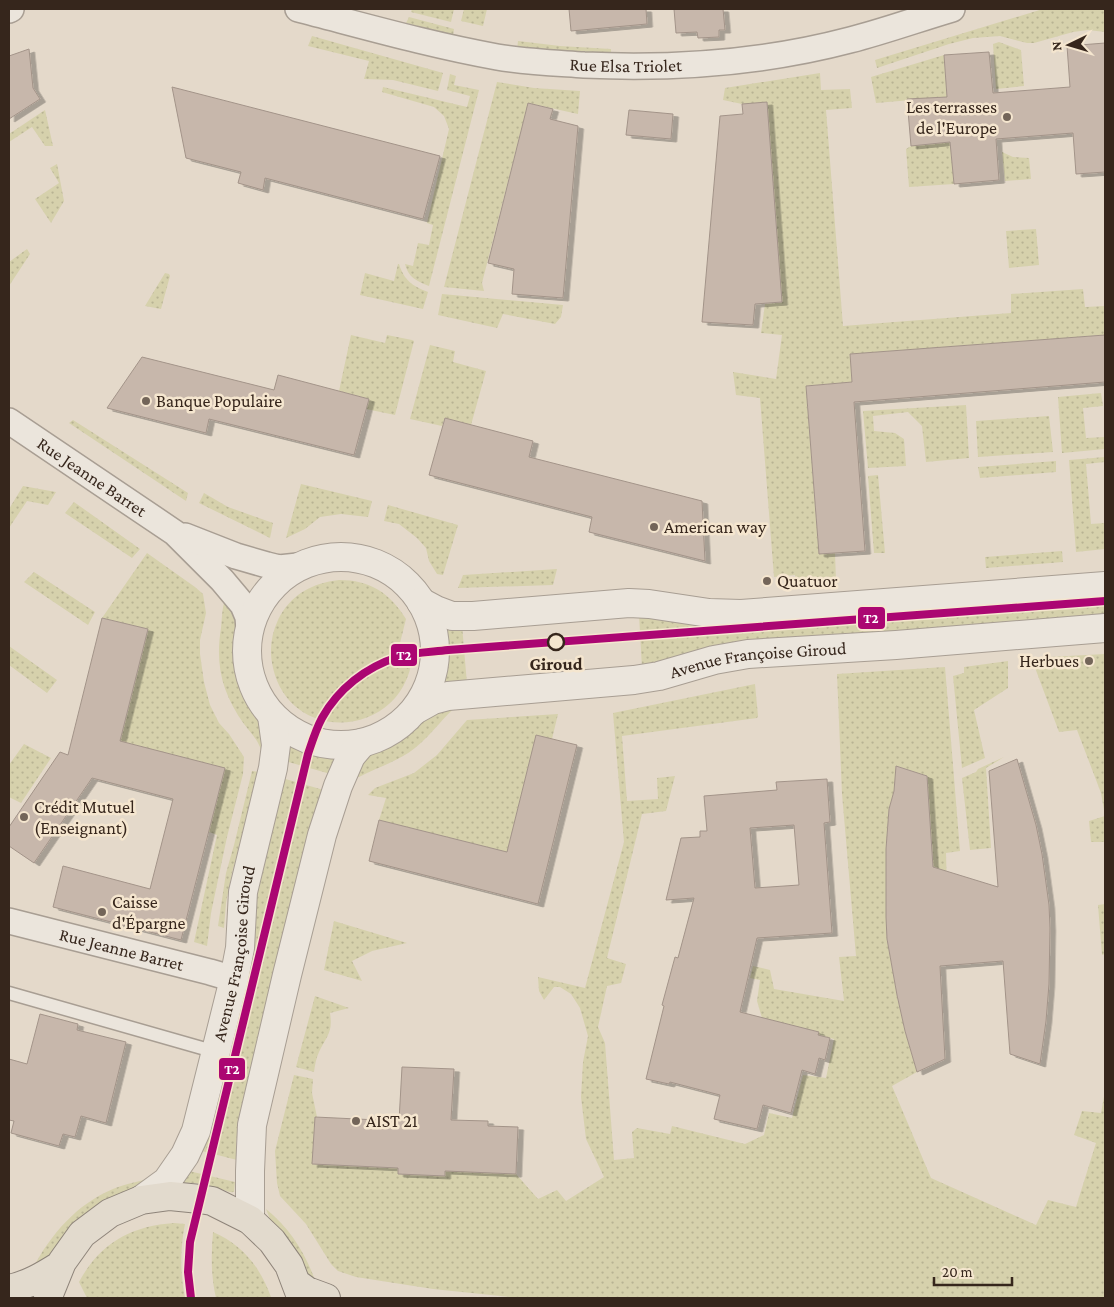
<svg xmlns="http://www.w3.org/2000/svg" width="1114" height="1307" font-family="'Crimson Pro',serif">
<style>
.grass{fill:url(#grass-dots)}
.building{fill:#c7b7ab;stroke:#a39489;fill-rule:evenodd;filter:url(#shadow)}
.lines{fill:none;stroke-linecap:round;stroke-linejoin:round}
.service-casing{stroke:#a89e93;stroke-width:15}
.minor-casing{stroke:#a89e93;stroke-width:28}
.tertiary-casing{stroke:#a89e93;stroke-width:30}
.primary-casing{stroke:#8e847a;stroke-width:30}
.service{stroke:#ebe5dc;stroke-width:12}
.minor{stroke:#ebe5dc;stroke-width:25}
.tertiary{stroke:#ebe5dc;stroke-width:28}
.primary{stroke:#e2dacd;stroke-width:28}
.tram-1-casing{stroke:#f5e6cf;stroke-width:11}
.tram-1{stroke:#ab0672;stroke-width:8}
.poi-dot{fill:#736559;stroke:#f5e6cf;stroke-width:2}
.stop-dot{fill:#f5e6cf;stroke:#36261c;stroke-width:2.5}
.labels{text-anchor:middle;stroke-width:5;stroke-linejoin:round;paint-order:stroke}
.street-label{font-size:18px;fill:#36261c;stroke:#f5e6cf}
.poi-label{font-size:18px;fill:#36261c;stroke:#f5e6cf;text-anchor:start}
.stop-label{font-size:18px;font-weight:bold;fill:#36261c;stroke:#f5e6cf}
.line-badge{stroke:#f5e6cf;stroke-width:2}
.badge-label{font-size:14px;text-anchor:middle;font-weight:bold;fill:#fff}
</style>
<defs>
<pattern id="grass-dots" width="8" height="8" patternUnits="userSpaceOnUse" patternTransform="scale(1.25)"><rect width="8" height="8" fill="#d6d1ac"/><path d="M2 2h.1M6 6h.1" fill="none" stroke="#b8b393" stroke-width="1.8" stroke-linecap="round"/></pattern>
<filter id="shadow"><feDropShadow dx="5.5" dy="3" stdDeviation="0" flood-color="#0004"/></filter>
</defs>
<rect width="100%" height="100%" fill="#e4d9ca"/>
<path class="grass" d="M412,9H454L451,22L411,12Z
M464,9H487L483,26L461,21Z
M1043,9H1105V32L1088,30L1073,32L1034,43H1027L1000,36L973,38L949,44L877,68L875,60Z
M409,17L454,29L453,36L406,23Z
M312,36L443,73L438,91L393,80L364,79L369,61L308,46Z
M518,41L560,46L611,49V53L517,50Z
M999,42L1021,50L1024,86L996,89L993,44Z
M944,55L947,97L876,103L871,77Z
M820,73L821,90L850,89L852,108L826,110L843,326L1011,313V294L1083,289L1085,307L1105,306V335L851,354L852,382L806,386L819,554L835,553L836,580L795,583V575L774,577L760,398L736,395L733,372L776,379L782,335L761,333L765,304L781,302L767,102L742,104L723,100L725,88Z
M450,74L456,76L454,85L479,90L429,286C415,280 409,278 405,264L413,266L418,243L429,245L433,225L427,223L449,129L444,116L434,107L382,92L383,87L467,107L470,96L447,90Z
M497,82L534,88L580,91L578,114L528,103L482,283L484,291L444,287Z
M45,110L53,146H45L32,127L9,142V134Z
M950,142L954,184L909,187L906,149L911,146Z
M1002,152L1013,157L1029,158L1031,179L1005,181Z
M57,164L64,201L51,223L35,199L59,183L50,168Z
M1036,229L1039,265L1009,268L1006,231Z
M27,249L30,254L9,286V262Z
M398,264H399C404,280 412,286 428,292L423,309L360,295L365,273L394,281Z
M165,273L169,274L170,276L161,309L145,306Z
M442,294L563,305L561,317L555,324L503,314L497,328L438,315Z
M351,335L385,343L387,335L412,340L414,341L395,415L366,409L369,399L339,391Z
M430,345L455,351L453,362L486,371L471,425L445,418L442,426L410,419Z
M1101,393L1103,406L1083,408L1086,438L1105,437V449L1062,453L1058,397Z
M966,405L969,458L926,462L922,426L908,412L873,416L874,431L895,433L904,439L906,466L868,468L863,411Z
M1049,416L1053,452L978,457L976,421Z
M73,420L188,493L186,501L69,423Z
M1105,457V462L1086,464L1091,524L1105,523V549L1076,552L1069,460Z
M1056,461V472L980,478L978,467Z
M878,475L885,553H874L868,476Z
M301,484L372,501L368,517L341,514L320,517L305,529L286,538Z
M23,486L56,492L48,505L27,501L9,528V509Z
M204,493L228,507L273,523L270,538L199,503Z
M74,502L140,549L132,558L65,513Z
M388,505L458,525L443,575L437,574L429,561L426,548L417,538L399,524L384,521Z
M1062,551L1063,562L986,568L985,557Z
M147,553L195,587L203,594L206,613L200,640V654L204,682L210,705L219,723L229,734L244,757L243,774L227,837L211,913L207,946L194,942L217,835L209,832L120,741L148,629L102,618Z
M557,569L553,585L458,588L463,575Z
M34,572L95,612L88,625L24,582Z
M339,580C370,580 390,593 406,619L399,647L400,648L413,646C413,737 292,750 273,668C269,651 271,635 278,620C290,595 312,583 339,580Z
M1105,595V620L642,668L639,615Z
M225,601L238,618L236,651L238,673L246,694L261,724L264,750H261C258,740 250,732 244,724C222,693 215,665 221,628C222,620 222,606 225,601Z
M462,625L467,684L444,683L448,659L446,630L447,628Z
M9,646L57,680L47,693L9,665Z
M1105,654V842H1091L1089,821L1105,816L1101,793L1077,730L1059,732L1034,665L1049,657Z
M1008,661V688L974,710L985,758L962,768L953,676L964,673V667Z
M945,667L960,851L946,853L947,891L935,892L927,776L897,766L894,791L889,809L886,849V917L887,939L897,995L905,1031L917,1072L892,1086L931,1178L1036,1225L1048,1200L1076,1207L1096,1143L1074,1135L1082,1111L1101,1113L1105,1091V1298H519L433,1289L356,1277L338,1271L331,1264L306,1224L280,1196L277,1183L275,1151L294,1075L313,1079L312,1093L317,1117L315,1118L313,1164L398,1168V1174L444,1176L445,1170L516,1174L538,1199L557,1190L566,1201L604,1177L586,1139L581,1097L583,1062L588,1036L580,1008L571,994L560,987H554L544,1000L539,991L538,977L585,988L624,842L613,713L755,684L758,716L757,718L622,736L627,801L658,799L657,778L675,776L666,811L642,814L607,958L626,964L621,983L607,986L598,1027L605,1043L614,1160L634,1158L632,1132L637,1128L670,1134L672,1126L745,1144L764,1135L769,1113L792,1118L803,1075L826,1078L834,1039L818,1035L819,1032L762,1018L757,1001L760,980L750,978L753,966L770,970L774,989L844,1001L839,957L856,956L842,794L837,674Z
M460,704C443,716 432,735 415,748C399,761 378,767 359,777L354,776L364,759L390,743L433,712Z
M558,714L552,739L536,735L507,852L379,820L386,798L368,795L375,788L414,773L437,755L467,720Z
M24,744L51,758L21,803L9,797V765Z
M291,744L294,745L304,750L334,756L337,761L334,775L285,761L288,746Z
M1004,757L986,768L991,848L970,850L962,778L976,772L978,769Z
M252,771L259,772L232,873L226,903L224,928L218,926L226,873L234,845Z
M282,778L327,791L242,1110L236,1142L237,1160L198,1150Z
M1105,904V954L1102,955L1098,905Z
M334,921L407,943L372,951L352,961L362,981L324,970Z
M315,996L349,1008L330,1013C333,1033 327,1035 319,1052C316,1058 315,1065 314,1072L296,1067Z
M189,1171L235,1182L234,1192C228,1193 221,1188 215,1187C205,1184 193,1182 183,1183Z
M154,1176L58,1244L46,1259L33,1268C51,1234 77,1204 113,1189C127,1183 141,1182 154,1176Z
M266,1209C290,1228 306,1254 316,1283L310,1279L273,1227Z
M174,1223L185,1224C180,1249 180,1273 185,1298H87L79,1282C100,1243 131,1226 174,1223Z
M213,1232C243,1245 260,1267 271,1297L270,1298H216C211,1277 211,1255 213,1232Z"/>
<path class="building" d="M569,9H646L647,24L571,31Z
M674,9H723L725,30H719V37L698,38L697,32L676,33Z
M1105,43V172L1076,174L1073,133L996,139L999,180L954,184L950,142L911,146L907,99L947,97L944,55L989,52L993,93L1070,87L1067,46Z
M29,49L33,88L40,99L9,119V56Z
M172,87L440,156L423,219L265,178L263,190L238,183L241,172L186,158Z
M767,102L782,302L755,304L753,325L702,322L720,116L743,114L742,104Z
M528,103L553,109L550,119L578,126L563,298L512,294L514,269L488,263Z
M629,110L673,114L671,139L626,135Z
M1105,335V382L854,402L865,551L819,554L806,386L852,382L850,354Z
M142,357L274,390L278,375L369,399L354,455L209,419L206,433L107,408Z
M445,418L533,441L529,457L702,501L705,561L589,532L592,517L429,475Z
M102,618L148,629L120,741L225,768L181,940L53,907L63,866L150,889L173,799L92,778L34,863L9,846V827L60,752L68,755Z
M536,735L577,745L538,904L369,861L379,820L507,852Z
M1017,759L1036,825L1042,854L1049,905L1050,928L1049,984L1046,1021L1040,1064L1010,1054L1003,961L940,966L945,1059L917,1072L905,1031L897,995L887,939L886,917V849L889,809L894,791L896,766L927,776L933,867L998,887L989,771Z
M827,779L830,822L824,823L832,933L757,938L740,1012L819,1032L818,1035L830,1038L825,1060L819,1058L815,1074L802,1070L791,1113L763,1105L757,1129L714,1119L720,1095L670,1082L669,1084L646,1079L664,1006L662,1005L675,957L678,958L694,898L666,900L681,838L700,837V831H707L704,796L777,790L776,782ZM794,825L799,885L755,888L750,828Z
M40,1014L78,1024L77,1030L126,1042L106,1123L81,1116L75,1137L63,1134L59,1146L11,1133L14,1121L9,1120V1059L27,1064Z
M402,1067L454,1069L451,1120L488,1121V1126L518,1127L516,1174L445,1171V1176L398,1174V1168L312,1164L315,1117L399,1121Z"/>
<g class="lines">
<g class="service-casing">
<path id="service" d="M9,993L216,1052"/>
</g>
<g class="minor-casing">
<g id="minor">
<path id="s1" d="M298,9C364,26 430,45 497,57C526,62 555,63 584,65C673,69 763,63 850,40C885,31 918,19 952,9"/>
<path d="M9,10L11,9"/>
<path id="s2" d="M9,421L175,533L222,580L243,605L248,617L249,630"/>
<path d="M185,536L236,556L267,565L279,568L298,566"/>
<path id="s3" d="M9,921L210,972L234,979"/>
</g>
</g>
<g class="tertiary-casing">
<g id="tertiary">
<circle cx="341" cy="651" r="94"/>
<path d="M421,602L436,610L452,616H473L629,603L649,604L709,613L741,614L1105,586"/>
<path id="s4" d="M415,710L433,700L448,696L634,680L659,676L714,660L748,654L896,645L1105,628"/>
<path id="s5" d="M141,1200L167,1181L185,1155L196,1131L234,979L240,948L243,892L273,768L276,745L272,716"/>
<path d="M250,1220V1171L252,1125L287,975L322,835L338,786L351,756L362,743"/>
</g>
</g>
<g class="primary-casing">
<path id="primary" d="M296,1283L307,1291L326,1298
M9,1289C28,1285 43,1276 59,1266
M48,1298L49,1294L62,1262L82,1234L110,1213L141,1200L170,1196L200,1199L212,1201L250,1220L272,1241L289,1265L300,1294V1298"/>
</g>
<use href="#service" class="service"/>
<use href="#minor" class="minor"/>
<use href="#tertiary" class="tertiary"/>
<use href="#primary" class="primary"/>
<g class="tram-1-casing">
<path id="tram-1" d="M191,1298L188,1272L190,1242L308,754C312,742 316,729 322,718C338,689 366,667 398,657C414,652 432,652 448,650L1105,601"/>
</g>
<use href="#tram-1" class="tram-1"/>
</g>
<g class="poi-dot">
<circle cx="1007" cy="117" r="5"/>
<circle cx="146" cy="401" r="5"/>
<circle cx="654" cy="527" r="5"/>
<circle cx="767" cy="581" r="5"/>
<circle cx="1089" cy="661" r="5"/>
<circle cx="24" cy="817" r="5"/>
<circle cx="102" cy="912" r="5"/>
<circle cx="356" cy="1121" r="5"/>
</g>
<circle class="stop-dot" cx="556" cy="642" r="8"/>
<g class="labels">
<g class="street-label">
<text dy="6" stroke="none"><textPath href="#s1" startOffset="334">Rue Elsa Triolet</textPath></text>
<text dy="6" stroke="none"><textPath href="#s2" startOffset="100">Rue Jeanne Barret</textPath></text>
<text dy="6" stroke="none"><textPath href="#s4" startOffset="349">Avenue Françoise Giroud</textPath></text>
<text dy="6" stroke="none"><textPath href="#s3" startOffset="116">Rue Jeanne Barret</textPath></text>
<text dy="6" stroke="none"><textPath href="#s5" startOffset="272">Avenue Françoise Giroud</textPath></text>
</g>
<g class="poi-label">
<text x="997" y="113" text-anchor="end">Les terrasses<tspan x="997" dy="21">de l'Europe</tspan></text>
<text x="156" y="407">Banque Populaire</text>
<text x="664" y="533">American way</text>
<text x="777" y="587">Quatuor</text>
<text x="1079" y="667" text-anchor="end">Herbues</text>
<text x="34" y="813">Crédit Mutuel<tspan x="34" dy="21">(Enseignant)</tspan></text>
<text x="112" y="908">Caisse<tspan x="112" dy="21">d'Épargne</tspan></text>
<text x="366" y="1127">AIST 21</text>
</g>
<g class="stop-label">
<text x="556" y="670">Giroud</text>
</g>
</g>
<g class="line-badge">
<rect x="857" y="606" width="29" height="24" rx="5" fill="#ab0672"/>
<rect x="390" y="643" width="28" height="24" rx="5" fill="#ab0672"/>
<rect x="218" y="1057" width="28" height="24" rx="5" fill="#ab0672"/>
</g>
<g class="badge-label">
<text x="871" y="623">T2</text>
<text x="404" y="660">T2</text>
<text x="232" y="1074">T2</text>
</g>
<rect width="1114" height="1307" fill="none" stroke="#36261c" stroke-width="20"/>
<g transform="translate(1069 45) rotate(265)" stroke="#f5e6cf" stroke-width="4" paint-order="stroke">
<path d="M0-4L9 19L0 12L-9 19Z" fill="#36261c"/>
<text y="-8" font-size="14" font-weight="bold" text-anchor="middle" fill="#36261c">N</text>
</g>
<path d="M934 1277v8h78v-8" fill="none" stroke="#36261c" stroke-width="2.5"/>
<text x="942" y="1277" font-size="15" fill="#36261c" stroke="#f5e6cf" stroke-width="4" paint-order="stroke">20 m</text>
</svg>
